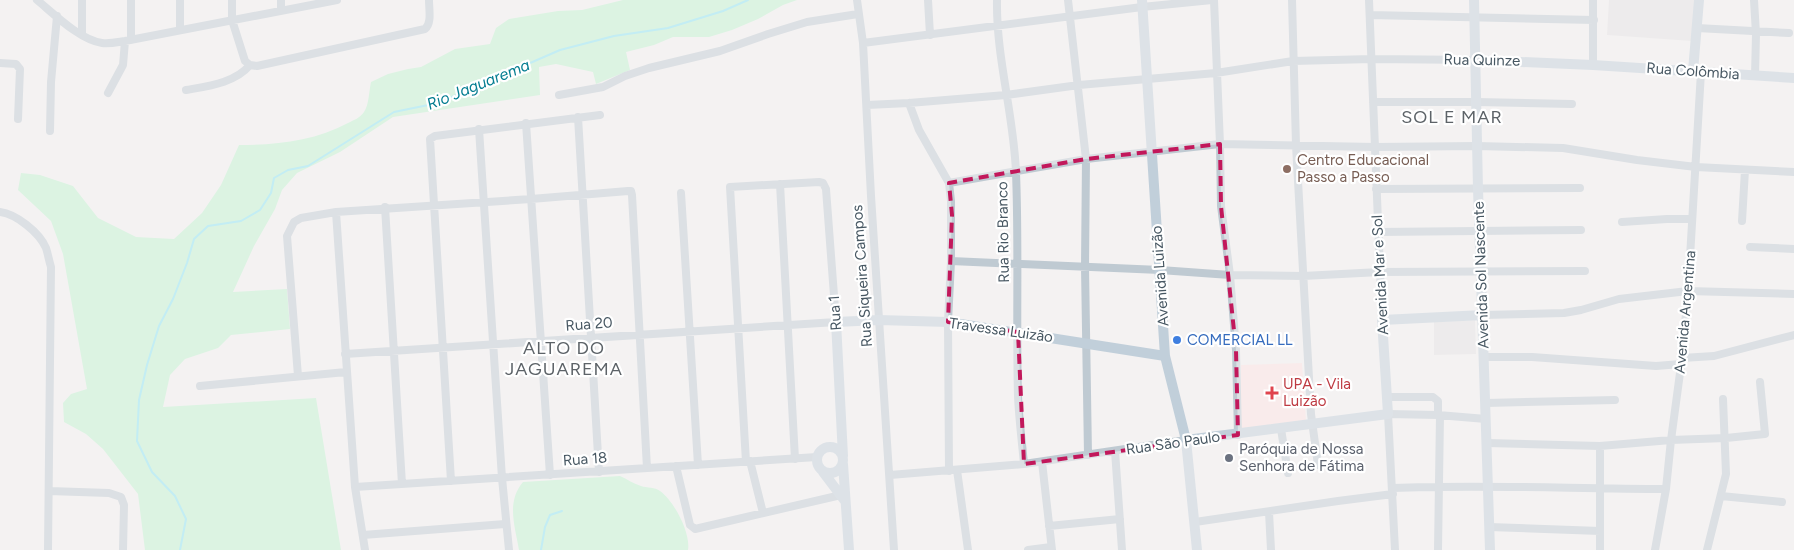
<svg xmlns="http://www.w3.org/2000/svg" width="1794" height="550" font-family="Figtree,sans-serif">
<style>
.education{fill:#e5e3e4}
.medical{fill:#fee3e2}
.green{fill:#bef4cf}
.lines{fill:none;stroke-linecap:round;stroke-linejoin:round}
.stream{stroke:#87e6f5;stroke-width:2}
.street{stroke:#bfcad2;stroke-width:8}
.secondary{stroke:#c1cfda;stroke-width:10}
.marked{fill:none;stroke:#c2185b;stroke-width:4;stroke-dasharray:10 6;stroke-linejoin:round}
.education-dot{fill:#8d6e63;stroke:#fff;stroke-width:2}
.shop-dot{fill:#3f7fe0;stroke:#fff;stroke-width:2}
.health-dot{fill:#e0444e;stroke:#fff;stroke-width:2}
.worship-dot{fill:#6b7280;stroke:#fff;stroke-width:2}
.labels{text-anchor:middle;stroke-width:4.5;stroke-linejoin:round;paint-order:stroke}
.street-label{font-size:15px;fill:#475762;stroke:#fff}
.education-label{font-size:15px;fill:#785e54;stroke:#fff;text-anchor:start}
.shop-label{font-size:15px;fill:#366cbe;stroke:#fff;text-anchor:start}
.health-label{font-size:15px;fill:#be3a42;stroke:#fff;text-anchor:start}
.worship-label{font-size:15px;fill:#5b616d;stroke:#fff;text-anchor:start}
.water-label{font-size:16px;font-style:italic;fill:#047d91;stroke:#fff}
.quarter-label{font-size:18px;letter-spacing:1px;fill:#5d6368;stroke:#fff}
</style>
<rect width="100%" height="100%" fill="#f4f2f2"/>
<path class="education" d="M1609,0H1695L1692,41L1607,35Z
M1475,320L1476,354L1434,355V322Z"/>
<path class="medical" d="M1302,363L1306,421L1241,430V365Z"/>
<path class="green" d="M623,0H797L783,5L758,19L732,30L709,37H673L654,45L626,52L630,70L596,84L593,72L556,64L539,67L540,95L393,117L340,152L297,173L282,190L275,209L254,246L233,292L287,289L290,329L231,335L218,348L185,359L170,375L163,407L316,398L341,550H145L138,494L103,449L86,434L64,422L63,403L71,394L87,389L63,254L51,221L18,190L21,173L40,175L73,186L98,218L136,237L174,239L202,213L221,185L239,145C276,145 315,141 348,123C354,120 360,118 364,112C369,105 369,91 371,82L388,74L408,69L421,67L455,49L490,44L496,28L509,19L558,11L582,10Z
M620,476C627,479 634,484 641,486C647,488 655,487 660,491C674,501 691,533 688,550H519C515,526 506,502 523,482Z"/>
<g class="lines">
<path class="stream" d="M180,550L186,519L175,496L152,472L137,441L139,400L147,365L159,326L173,299L187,263L194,239L208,226L241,221L260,210L271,193L274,178L288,170L308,166L394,112L438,103L560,50L614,36L668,28L723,11L748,0
M541,550L545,527L550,515L562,511"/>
<path class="street" d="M37,0C54,14 80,40 102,43C110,44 118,42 125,41L337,0
M232,0V20L245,61L250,65L257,66L425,29C432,23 429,10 429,0
M281,0V11
M857,0L863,43L871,196L894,550
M928,0L930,35
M997,0C996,58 1014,115 1016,173C1019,247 1016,322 1018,396C1019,419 1022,442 1024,464
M1068,0L1086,159L1085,267L1088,455
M1214,0L1220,144L1221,206L1230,275L1236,350L1238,435
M1292,0L1296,145L1311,414L1318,465
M1369,0L1382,320
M1754,0L1756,34L1755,76
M1370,15L1594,20
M1697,28L1789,33
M180,30V0
M82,35V0
M131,40V0
M863,43L1142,7L1212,0
M0,63L16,64L20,69L18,119
M1593,65V0
M186,90C208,86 235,83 250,65
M108,93L123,65L125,41
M559,95L603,87L625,76L649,68L720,51L768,34L807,22L858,14
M1373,102H1476L1572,104
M909,103L919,130L949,183L951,201V261L948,322L949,471
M867,105L909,103L1006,95L1079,85L1216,73L1293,61L1372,59L1476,60
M578,117L599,472
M526,123L550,475
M479,129L502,478L509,550
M50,131L51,82L57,16
M949,183L1086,159L1220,144L1375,147L1477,146L1563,148L1637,160L1696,167L1794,172
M780,184L795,459
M1376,189L1580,188
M681,193L698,465
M385,207L402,484
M0,212C16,214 39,232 46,248C48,254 49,261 51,267L48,550
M336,212L355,487L365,550
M1742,221L1745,170
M1622,222L1667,219H1692
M1378,232L1581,230
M1750,247L1794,249
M951,261L1160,270L1230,275L1303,276L1380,272L1585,271
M1483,315L1564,313L1581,310L1619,299L1688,291L1794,294
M345,354C508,343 672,333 836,322L826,189L823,183L819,182L730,187L746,462
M1484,357H1532L1656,366L1681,364
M1682,358L1714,356L1794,335
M298,376L287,236L294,222L301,218L336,212L531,199L628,191H631L632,195L647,468
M200,386L346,372
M1387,397H1433L1438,401V415
M1486,403L1615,400
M1281,429L1288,473
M1487,443L1600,446L1671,440L1726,438L1765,434L1760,382
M1115,451L1122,550
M750,461L763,513
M1042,462L1052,550
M676,466L690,525L695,529L841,495
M957,470L968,550
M890,475L1024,464L1186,440
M451,481L430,139L435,136L600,115
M355,487L817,457
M1393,488C1484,484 1575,489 1666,489
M49,491L109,493L121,497L124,505L123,550
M1721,496L1782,502
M1269,512L1271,550
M1195,522L1338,501L1393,494
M1049,526L1120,519
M1489,527L1600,531
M363,535L505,524
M1028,550L1051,547
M1395,550L1388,414L1438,415L1486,419
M1438,550L1440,415
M1600,550V446
M1655,550L1666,489L1671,440L1682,358L1688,291L1701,72
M1707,550L1726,474L1723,399"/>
<path class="secondary" d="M1142,0L1165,356L1186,440L1197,550
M1474,0L1478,189L1490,550
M1476,60L1593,65L1794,78
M1693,71L1699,0
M1186,440L1388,414L1382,320L1483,315
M817 460a13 13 0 1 1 26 0a13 13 0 1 1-26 0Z
M843,456L836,322L879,320L948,322L1165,356
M843,464L849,550
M823,472L845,501"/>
</g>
<path d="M0 0H1794V550H0ZM1220,144L1221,206L1236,350L1238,435L1024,464L1018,332L948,322L952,215L949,183L1086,159Z" fill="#f4f2f2" fill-opacity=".55" fill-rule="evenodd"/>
<path class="marked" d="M1220,144L1221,206L1236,350L1238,435L1024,464L1018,332L948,322L952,215L949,183L1086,159Z"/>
<circle class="education-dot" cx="1287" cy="169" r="5"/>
<circle class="shop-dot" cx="1177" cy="340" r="5"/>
<path class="health-dot" d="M1269.5 385.5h5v5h5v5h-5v5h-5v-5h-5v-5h5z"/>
<circle class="worship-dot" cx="1229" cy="458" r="5"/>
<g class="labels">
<g class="street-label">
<text transform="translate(1482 60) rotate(1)" y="5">Rua Quinze</text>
<text transform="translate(1693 71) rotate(4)" y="5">Rua Colômbia</text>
<text transform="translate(1003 232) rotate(-91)" y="5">Rua Rio Branco</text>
<text transform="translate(1380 275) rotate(-93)" y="5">Avenida Mar e Sol</text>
<text transform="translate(1481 275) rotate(-92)" y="5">Avenida Sol Nascente</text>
<text transform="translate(862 276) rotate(-94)" y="5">Rua Siqueira Campos</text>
<text transform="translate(1160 276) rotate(-94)" y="5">Avenida Luizão</text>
<text transform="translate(1685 312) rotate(-85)" y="5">Avenida Argentina</text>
<text transform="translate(835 313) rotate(-94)" y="5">Rua 1</text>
<text transform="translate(589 324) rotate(-4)" y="5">Rua 20</text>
<text transform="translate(1001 330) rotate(8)" y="5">Travessa Luizão</text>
<text transform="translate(1173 443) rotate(-8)" y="5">Rua São Paulo</text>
<text transform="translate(585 459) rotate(-4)" y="5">Rua 18</text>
</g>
<g class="education-label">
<text x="1297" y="165">Centro Educacional<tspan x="1297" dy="17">Passo a Passo</tspan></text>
</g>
<g class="shop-label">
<text x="1187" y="345">COMERCIAL LL</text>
</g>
<g class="health-label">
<text x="1283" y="389">UPA - Vila<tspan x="1283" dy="17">Luizão</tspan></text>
</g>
<g class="worship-label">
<text x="1239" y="454">Paróquia de Nossa<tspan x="1239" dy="17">Senhora de Fátima</tspan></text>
</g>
<g class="water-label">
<text transform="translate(478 84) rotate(-22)" y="6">Rio Jaguarema</text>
</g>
<g class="quarter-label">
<text x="1452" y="123">SOL E MAR</text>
<text x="564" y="354">ALTO DO<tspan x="564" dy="21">JAGUAREMA</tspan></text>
</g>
</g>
</svg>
